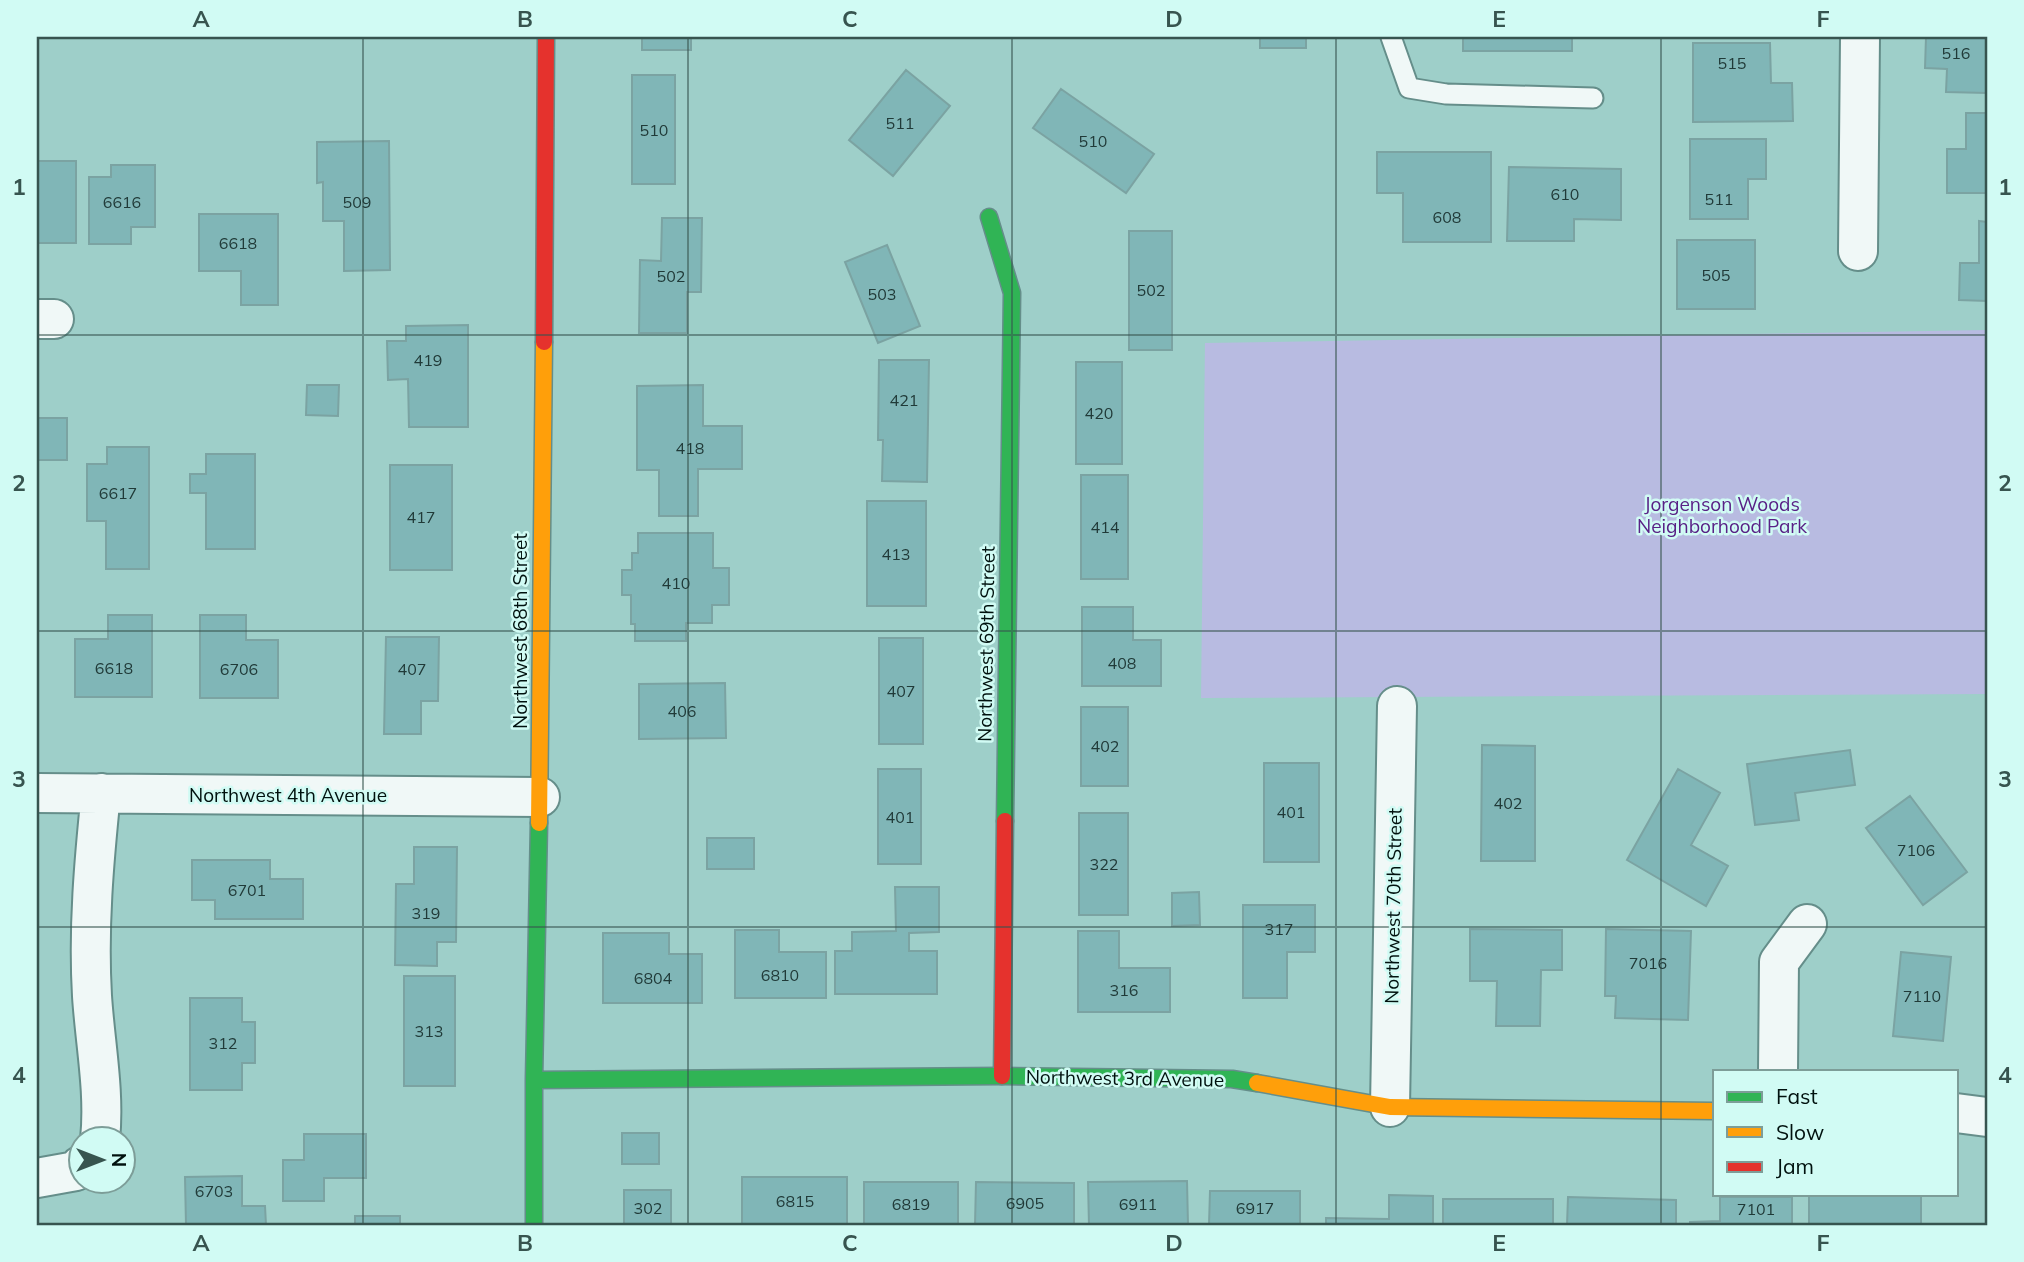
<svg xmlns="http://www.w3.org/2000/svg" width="2024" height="1262" font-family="Mulish,sans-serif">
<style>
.green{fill:#b8bbe1}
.building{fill:#80b6b7;stroke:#7ba3a2;stroke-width:2}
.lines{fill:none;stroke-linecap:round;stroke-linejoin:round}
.lane-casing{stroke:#658e8a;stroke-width:23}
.street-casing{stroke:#658e8a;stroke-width:42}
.fast-casing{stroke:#658e8a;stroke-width:19}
.slow-casing{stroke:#658e8a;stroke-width:19}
.jam-casing{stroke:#658e8a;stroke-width:19}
.lane{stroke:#f0f8f7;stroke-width:19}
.street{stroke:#f0f8f7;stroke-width:38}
.fast{stroke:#30b455;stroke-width:16}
.slow{stroke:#ff9f0a;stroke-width:16}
.jam{stroke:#e5322d;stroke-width:16}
.grid{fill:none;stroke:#37544f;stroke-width:2;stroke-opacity:0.55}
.labels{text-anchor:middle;stroke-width:5;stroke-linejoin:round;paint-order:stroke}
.number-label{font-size:16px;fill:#203a38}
.park-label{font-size:19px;fill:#592186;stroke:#d1fbf4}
.street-label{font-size:19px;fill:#00110e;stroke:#d1fbf4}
.neatline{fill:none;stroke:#37544f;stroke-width:2.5}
.grid-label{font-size:23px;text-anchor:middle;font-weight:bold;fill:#37544f}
</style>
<rect width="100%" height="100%" fill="#9ecfc9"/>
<path class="green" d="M1987,330V694L1201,698L1205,343Z"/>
<path class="building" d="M642,37H691V50H642Z
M1260,37H1306V48H1260Z
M1463,37H1572V51H1463Z
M1926,37H1987V93L1946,92L1947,69L1925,68Z
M1693,43H1770L1771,83H1792L1793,121L1693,122Z
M906,70L950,106L893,176L849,140Z
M632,75H675V184H632Z
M1061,89L1154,154L1126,193L1033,128Z
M1966,113H1987V193H1947V149H1966Z
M1690,139H1766V179H1748V219H1690Z
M389,141L390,270L344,271V221H323V182L317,183V142Z
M1377,152H1491V242H1403V193H1377Z
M37,161H76V243H37Z
M111,165H155V227H131V244H89V177H111Z
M1509,167L1621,169V220L1574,219V241H1507Z
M199,214H278V305H241V271H199Z
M662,218H702L701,292H687V333H639L640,260L661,261Z
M1979,221L1987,222V301L1959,300L1960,263H1979Z
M1129,231H1172V350H1129Z
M1677,240H1755V309H1677Z
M887,245L920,326L878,343L845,262Z
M468,325V427H409L408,379L388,380L387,341H406V326Z
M879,360H929L927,482L882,481L883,440H878Z
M1076,362H1122V464H1076Z
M307,385H339L338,416L306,415Z
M703,385V426H742V469H698V516H659V470H637V386Z
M37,418H67V460H37Z
M107,447H149V569H106V521H87V464H107Z
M206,454H255V549H206V493H190V474H206Z
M390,465H452V570H390Z
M1081,475H1128V579H1081Z
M867,501H926V606H867Z
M638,533H713V568H729V605H712V623H686V641H635V624H631V595H622V570H632V553H638Z
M1082,607H1133V640H1161V686H1082Z
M108,615H152V697H75V639H108Z
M200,615H246V640H278V698H200Z
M386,637H439L438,701H421V734H384Z
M879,638H923V744H879Z
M725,683L726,738L639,739V684Z
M1081,707H1128V786H1081Z
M1482,745L1535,746V861H1481Z
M1850,750L1855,785L1795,793L1799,820L1755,825L1747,764Z
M1264,763H1319V862H1264Z
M878,769H921V864H878Z
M1678,769L1720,793L1691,845L1728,866L1706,906L1627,860Z
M1910,796L1967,872L1923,905L1866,828Z
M1079,813H1128V915H1079Z
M707,838H754V869H707Z
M414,847H457L456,942H437V966L395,965L396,884H414Z
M192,860H270V879H303V919H215V900H192Z
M895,887H939V932L909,933V951H937V994H835V951H852V932L896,931Z
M1199,892L1200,925L1172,926V893Z
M1243,905H1315V952H1287V998H1243Z
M1470,929L1562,930V970H1541L1540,1026H1496L1497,981H1470Z
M1606,929L1691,931L1688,1020L1615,1018L1616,996H1605Z
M735,930H779V952H826V998H735Z
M1078,931H1119V968H1170V1012H1078Z
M603,933H669V954H702V1003H603Z
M1901,952L1951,957L1943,1041L1893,1036Z
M404,976H455V1086H404Z
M190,998H242V1022H255V1063H242V1090H190Z
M622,1133H659V1164H622Z
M304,1134H366V1178H324V1201H283V1160H304Z
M242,1176V1206H265L266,1225H186L185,1177Z
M742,1177H847V1225H742Z
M1187,1181L1188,1225H1089L1088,1182Z
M864,1182H958V1225H864Z
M976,1182L1074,1183V1224L975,1225Z
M624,1190H671V1225H624Z
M1210,1191H1300V1225H1209Z
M1389,1195L1433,1196V1225H1326V1218L1389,1219Z
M1809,1196H1921V1225H1809Z
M1568,1197L1676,1200V1225H1567Z
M1720,1197H1792V1225H1690V1222L1720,1221Z
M1443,1199H1553V1225H1443Z
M355,1216H400V1225H355Z"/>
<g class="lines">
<g class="lane-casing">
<path id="lane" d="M1391,37L1409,88L1446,94L1593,98"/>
</g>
<g class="street-casing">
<path id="street" d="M1858,251L1860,37
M37,319H54
M37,793L540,797
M1778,1071L1779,962L1807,924
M1390,1107L1397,706
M1956,1113L1987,1117
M100,1140C105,1092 95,1043 92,996C88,928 94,861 101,793
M37,1178L76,1171L80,1166"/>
</g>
<g class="fast-casing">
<path id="fast" d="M989,217L1012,293L1005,821
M534,1080L1002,1076L1232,1079L1257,1083
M534,1225V1080L539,823"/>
</g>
<g class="slow-casing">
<path id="slow" d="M539,823L544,342
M1257,1083L1390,1107L1714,1111"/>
</g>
<g class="jam-casing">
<path id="jam" d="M544,342L546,37
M1002,1076L1005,821"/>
</g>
<use href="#lane" class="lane"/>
<use href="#street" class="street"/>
<use href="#fast" class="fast"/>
<use href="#slow" class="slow"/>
<use href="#jam" class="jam"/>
</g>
<path class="grid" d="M363,37V1225M688,37V1225M1012,37V1225M1336,37V1225M1661,37V1225M37,335H1987M37,631H1987M37,927H1987"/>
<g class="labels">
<g class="number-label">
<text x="1956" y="59">516</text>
<text x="1732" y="69">515</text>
<text x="900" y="129">511</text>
<text x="654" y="136">510</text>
<text x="1093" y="147">510</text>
<text x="1565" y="200">610</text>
<text x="1719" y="205">511</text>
<text x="122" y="208">6616</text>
<text x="357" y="208">509</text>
<text x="1447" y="223">608</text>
<text x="238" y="249">6618</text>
<text x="1716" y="281">505</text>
<text x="671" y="282">502</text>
<text x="1151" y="296">502</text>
<text x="882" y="300">503</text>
<text x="428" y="366">419</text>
<text x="904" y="406">421</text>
<text x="1099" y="419">420</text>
<text x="690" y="454">418</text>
<text x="118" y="499">6617</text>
<text x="421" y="523">417</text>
<text x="1105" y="533">414</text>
<text x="896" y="560">413</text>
<text x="676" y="589">410</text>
<text x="1122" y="669">408</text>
<text x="114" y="674">6618</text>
<text x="239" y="675">6706</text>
<text x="412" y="675">407</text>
<text x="901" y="697">407</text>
<text x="682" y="717">406</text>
<text x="1105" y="752">402</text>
<text x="1508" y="809">402</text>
<text x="1291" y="818">401</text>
<text x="900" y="823">401</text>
<text x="1916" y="856">7106</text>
<text x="1104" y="870">322</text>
<text x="247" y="896">6701</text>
<text x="426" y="919">319</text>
<text x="1279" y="935">317</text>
<text x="1648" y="969">7016</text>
<text x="780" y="981">6810</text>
<text x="653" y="984">6804</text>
<text x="1124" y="996">316</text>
<text x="1922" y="1002">7110</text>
<text x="429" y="1037">313</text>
<text x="223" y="1049">312</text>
<text x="214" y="1197">6703</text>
<text x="795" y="1207">6815</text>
<text x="1025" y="1209">6905</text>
<text x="911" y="1210">6819</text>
<text x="1138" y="1210">6911</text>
<text x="648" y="1214">302</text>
<text x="1255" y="1214">6917</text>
<text x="1756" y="1215">7101</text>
</g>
<g class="park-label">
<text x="1722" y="511">Jorgenson Woods<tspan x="1722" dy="22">Neighborhood Park</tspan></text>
</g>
<g class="street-label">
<text transform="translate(520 631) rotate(-90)" y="7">Northwest 68th Street</text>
<text transform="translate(986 644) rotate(-89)" y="7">Northwest 69th Street</text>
<text x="288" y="802">Northwest 4th Avenue</text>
<text transform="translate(1393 906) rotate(-89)" y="7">Northwest 70th Street</text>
<text transform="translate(1125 1078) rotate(1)" y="7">Northwest 3rd Avenue</text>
</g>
</g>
<rect width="2024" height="1262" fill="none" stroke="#d1fbf4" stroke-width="77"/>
<rect x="1713" y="1070" width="245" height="126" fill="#d1fbf4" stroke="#7d9d98" stroke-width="2"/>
<rect x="1727" y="1092" width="35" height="10" fill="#30b455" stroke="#7d9d98" stroke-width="2"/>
<text x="1776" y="1104" font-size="21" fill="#00110e">Fast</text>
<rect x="1727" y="1127" width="35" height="10" fill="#ff9f0a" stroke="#7d9d98" stroke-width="2"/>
<text x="1776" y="1140" font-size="21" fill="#00110e">Slow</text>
<rect x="1727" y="1162" width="35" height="10" fill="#e5322d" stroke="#7d9d98" stroke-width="2"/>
<text x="1776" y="1174" font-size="21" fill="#00110e">Jam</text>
<g transform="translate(102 1160) rotate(90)"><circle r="33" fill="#d1fbf4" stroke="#7d9d98" stroke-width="2"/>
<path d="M0-5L12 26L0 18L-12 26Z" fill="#37544f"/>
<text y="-10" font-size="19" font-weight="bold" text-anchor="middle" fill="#00110e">N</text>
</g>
<rect x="38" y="38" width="1948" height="1186" class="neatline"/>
<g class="grid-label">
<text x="201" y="27">A</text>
<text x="525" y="27">B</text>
<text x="850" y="27">C</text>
<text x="1174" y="27">D</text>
<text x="1499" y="27">E</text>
<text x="1823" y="27">F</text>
<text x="19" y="195">1</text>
<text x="2005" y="195">1</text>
<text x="19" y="491">2</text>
<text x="2005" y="491">2</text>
<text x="19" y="787">3</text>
<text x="2005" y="787">3</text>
<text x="19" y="1083">4</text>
<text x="2005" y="1083">4</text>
<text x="201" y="1251">A</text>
<text x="525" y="1251">B</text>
<text x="850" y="1251">C</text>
<text x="1174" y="1251">D</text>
<text x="1499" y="1251">E</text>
<text x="1823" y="1251">F</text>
</g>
</svg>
